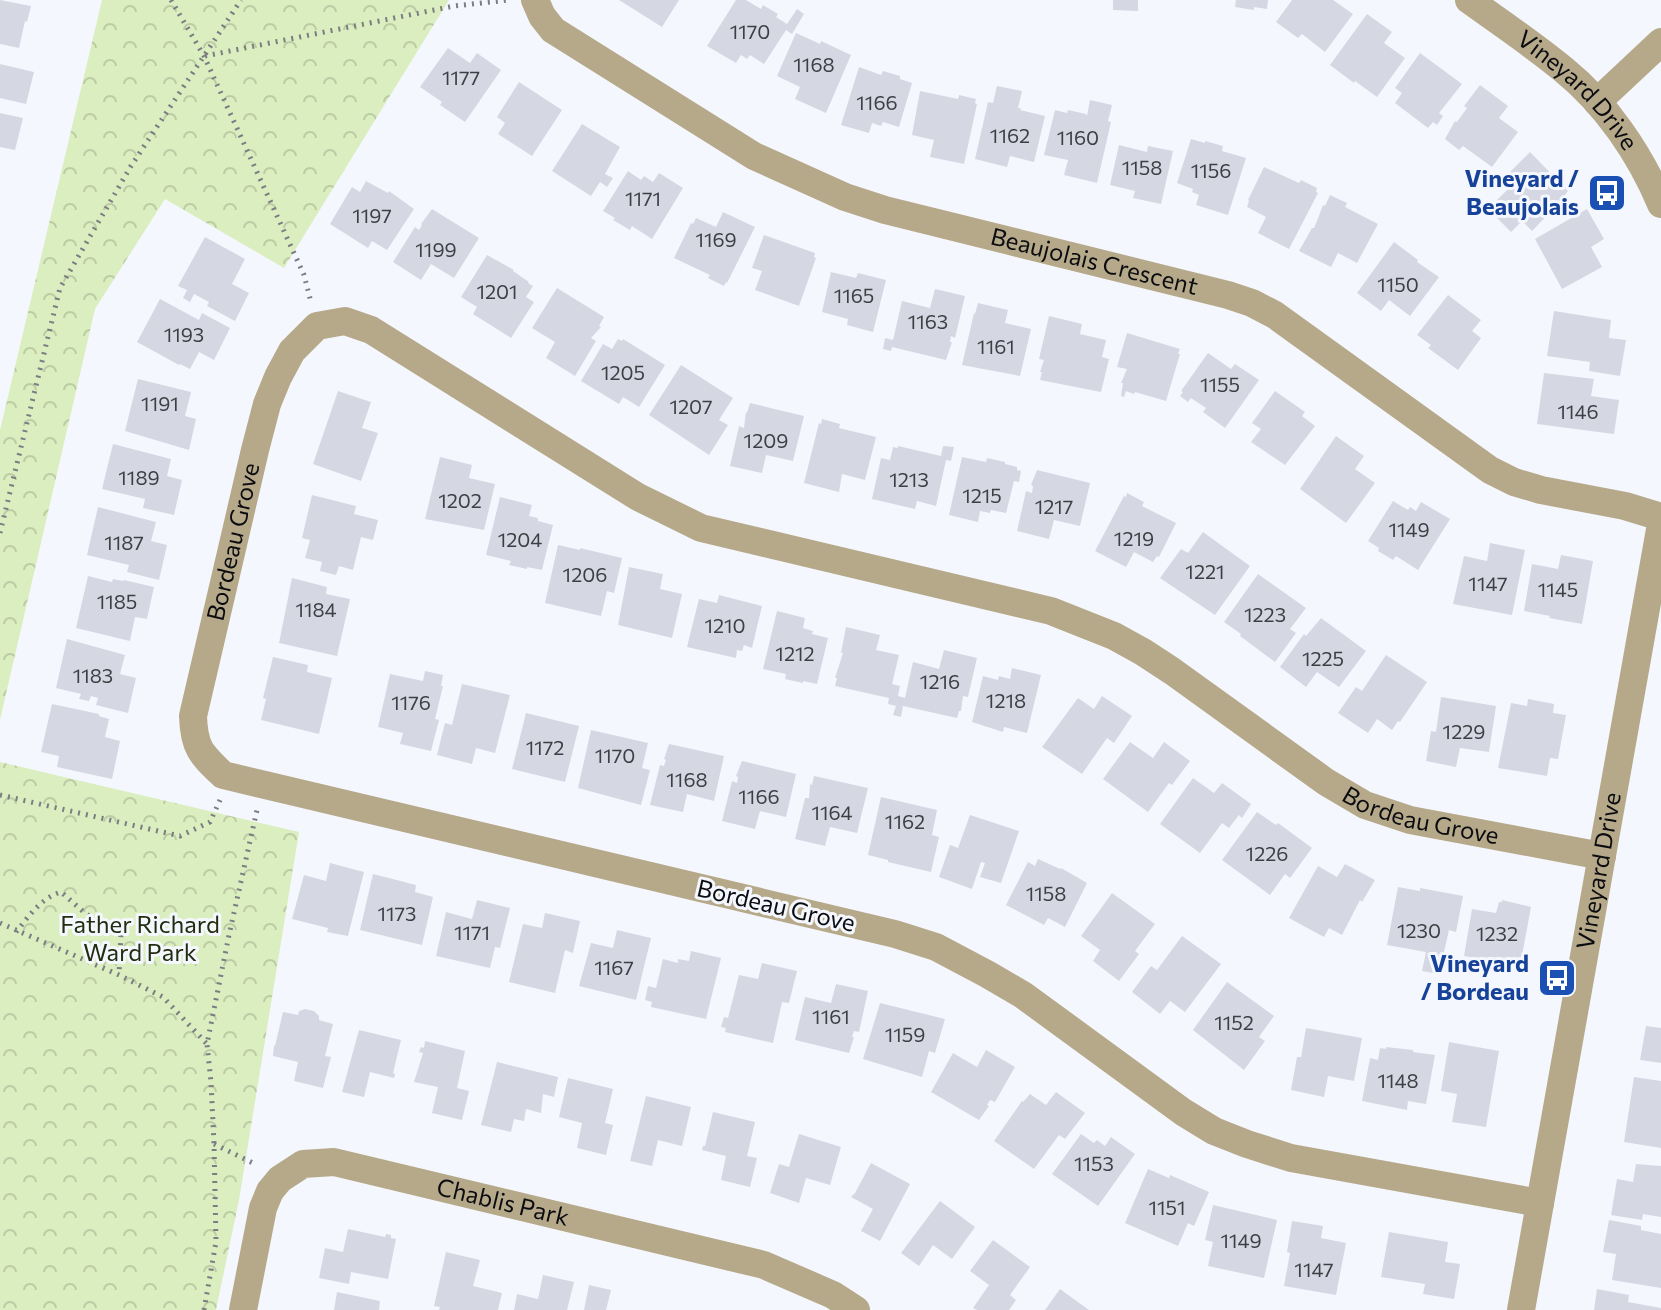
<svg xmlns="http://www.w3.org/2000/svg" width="1661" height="1310" font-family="Commissioner,sans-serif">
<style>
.park{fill:url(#park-crowns)}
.building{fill:#d5d8e3}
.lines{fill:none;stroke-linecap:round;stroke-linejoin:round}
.path{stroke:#7c7d83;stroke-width:5;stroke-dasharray:2 6;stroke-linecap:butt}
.street{stroke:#b6a98a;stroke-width:28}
.labels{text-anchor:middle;stroke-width:6;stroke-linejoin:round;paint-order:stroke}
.number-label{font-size:20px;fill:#3e3f45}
.street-label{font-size:24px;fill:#0b0c10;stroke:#f5f7fe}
.transit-label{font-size:24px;font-weight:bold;fill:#164399;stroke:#f5f7fe;text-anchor:end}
.park-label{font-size:24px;fill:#222d0f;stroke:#f5f7fe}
</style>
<defs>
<pattern id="park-crowns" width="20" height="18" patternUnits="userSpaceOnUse" patternTransform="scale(2)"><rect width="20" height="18" fill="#dbeebf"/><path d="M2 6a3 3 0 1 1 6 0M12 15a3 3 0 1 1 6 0" fill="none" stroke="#bbcba3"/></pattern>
</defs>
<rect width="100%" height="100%" fill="#f5f7fe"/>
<path class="park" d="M102,0H449L284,268L165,199L95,309L0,720V430Z
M0,762L299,832L239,1200L216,1310H0Z"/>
<path class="building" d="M0,0L31,6L27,22L25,21L19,48L0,44Z
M619,0H679L662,27Z
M736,0H746L761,9L763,5L778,14L776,17L787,24L797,9L804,14L792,34L786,30L764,64L750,55L747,59L741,55L736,63L707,46Z
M1113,0H1138V11L1113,10Z
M1236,0H1268L1267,9L1254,7V10L1235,7Z
M1292,0H1333L1353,14L1325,52L1302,34L1298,38L1276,22Z
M1367,14L1392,32L1384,43L1405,58L1377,97L1355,81L1354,83L1330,65Z
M796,33L820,44L821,41L851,55L826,113L795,99L800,87L777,76Z
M448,48L470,63L477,53L501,70L465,122L440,105L442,102L420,87Z
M1420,53L1462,84L1439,113L1443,116L1437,125L1433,122L1428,128L1395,103L1402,93L1395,88Z
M0,64L34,72L26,104L0,98Z
M859,67L881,75L883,71L900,76V79L912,83L899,127L883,122L881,126L872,123L869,133L841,125Z
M519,82L562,110L532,156L498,134L505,123L497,117Z
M1480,85L1508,106L1499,118L1518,132L1492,167L1463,146L1459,150L1445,139L1455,121L1457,122L1467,108L1464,106Z
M997,86L1022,91L1018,108H1021L1020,110L1045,116L1034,162L1010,156L1007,167L975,159L988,102L993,103Z
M920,91L958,99L959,95L976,99L975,103L977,104L964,164L930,157L934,140L912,135Z
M1090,100L1112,105L1108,121L1111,122L1097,183L1064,175L1068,160L1044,155L1055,110L1067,113L1068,110L1086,114L1087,116Z
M0,113L23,118L15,150L0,147Z
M582,124L620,147L605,174L613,178L607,187L600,182L591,196L552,171Z
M1191,139L1205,143V141L1223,146L1222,151L1246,158L1228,215L1196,205L1199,195L1192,192L1193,189L1177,183Z
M1119,145L1147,152L1148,146L1173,151L1161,204L1133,198L1135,191L1110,185Z
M1530,152L1568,191L1565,195L1566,196L1532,231L1522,221L1511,232L1491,212L1500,203L1497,200L1512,185L1505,177Z
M1264,167L1299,183L1301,180L1317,188L1316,192L1318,193L1289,249L1258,233L1266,217L1247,207L1249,201L1248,200Z
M628,171L641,180L644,176L653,182L659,173L683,188L652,239L632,226L630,230L613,220L615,218L603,211Z
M366,181L388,193L389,191L414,209L387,250L372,241L368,248L330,224L352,187L360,192Z
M1330,195L1347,203L1345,207L1378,224L1357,263L1338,253L1331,267L1299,251L1312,228H1314L1317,221L1323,205L1325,206Z
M432,209L479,238L454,278L431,264L421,280L393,262L415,227L419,230L422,225L421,224Z
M1587,209L1604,239L1591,247L1602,267L1562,289L1535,239Z
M723,212L755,227L727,283L726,282L724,286L708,278L710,275L674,258L691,223L693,224L696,218L716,227Z
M764,235L815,253L814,257L816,258L799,306L755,290L762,271L752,268Z
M205,237L245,259L232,284L249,293L235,321L207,306L209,302L194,294L190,302L183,298L187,290L178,286Z
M1394,242L1418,260L1417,262L1439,277L1410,316L1389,300L1381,311L1357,293Z
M487,255L514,270L513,271L529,282L528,283L533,286L526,297L534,302L511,338L473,314L477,307L461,297Z
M831,272L856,278L858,273L886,280L873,332L847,325L848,319L822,312Z
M557,288L604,317L599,326L601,327L591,338L596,341L575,376L546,358L555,342L532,328Z
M935,289L965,296L955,338L951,336L950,342H952L946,360L892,347L891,351L883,349L885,338L893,340L902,301L930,308Z
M1448,295L1481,320L1472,331L1481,338L1458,370L1428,348L1431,345L1417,335Z
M160,299L199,320L202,313L230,328L214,360L199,352L190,369L180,364L179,365L137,342Z
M978,303L1008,310L1005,323L1031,329L1020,376L962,365L974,313L975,314Z
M1554,311L1611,320L1609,338L1626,340L1620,376L1589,371L1590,362L1547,356Z
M1049,316L1082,324L1080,334L1106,340L1102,357L1109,359L1101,392L1040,380L1042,372H1040L1044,360L1039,359Z
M1127,333L1180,349L1178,354H1180L1166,401L1135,392L1134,394L1126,391L1124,397L1121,396L1123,383H1121L1127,369L1117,367Z
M618,339L622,341L623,339L665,365L639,407L623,397L619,404L581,381L603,344L612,349Z
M1208,353L1231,369L1235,364L1259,380L1225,428L1203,412L1206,408L1191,398L1188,402L1180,396L1183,392L1181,391Z
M681,365L733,398L719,420L728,425L709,455L649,415Z
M1544,373L1594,379L1591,396L1619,400L1614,434L1537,424Z
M138,379L191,392L185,416L196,419L189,450L125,431Z
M338,391L371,402L362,428L378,433L361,481L313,464Z
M1275,391L1305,412L1302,416L1315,426L1285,465L1251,442L1261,429L1252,423Z
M750,403L804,416L793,461L766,455L762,473L730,466L739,426L744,428L746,412L747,413Z
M822,419L840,424L839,428L876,437L865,480L842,474L839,492L804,483L819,423L821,424Z
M1336,436L1364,456L1355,469L1375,483L1346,523L1300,489Z
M113,444L171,459L167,476L182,480L174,515L143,508L145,499L102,489Z
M898,446L941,456L943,446L954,447L951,461L946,460L936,506L917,501L915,509L872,499L881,458L890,460L893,447L898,448Z
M440,457L472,465L469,478L495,484L484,530L425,519Z
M962,457L986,462L987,458L1005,462V464L1017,467V470L1021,471L1019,482L1014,481L1006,513L991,510L990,513L980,511L978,522L949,515Z
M1037,470L1090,483L1080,526L1054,520L1049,539L1017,531L1026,491L1032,493L1033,486L1031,485Z
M1127,493L1144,502L1142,506L1176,523L1159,557L1157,556L1153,562L1134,552L1126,567L1095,551L1124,496L1126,497Z
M312,495L356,506L354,514L378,520L373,540L361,537L353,570L339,566L336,575L320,571L322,562L305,558L310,540L302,538Z
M500,497L532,505L529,516L538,518V521L553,525L542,570L527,567V569L509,565L511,561L486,555Z
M1393,501L1408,510L1410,507L1416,511L1421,502L1450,519L1418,570L1396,556L1393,560L1378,551L1379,548L1368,541Z
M98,507L156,522L151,541L167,545L159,580L127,572L129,565L87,555Z
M1203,532L1250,566L1215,615L1160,578L1181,549L1188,553Z
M1490,543L1525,550L1512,615L1453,604L1464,556L1487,561Z
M558,545L580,550V548L622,558L614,593L607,591L601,616L545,603Z
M1561,555L1593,561L1582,624L1549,618L1550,616L1524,611L1532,564L1558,569Z
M629,567L663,574L660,589L682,594L672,638L618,625Z
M1258,574L1306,608L1290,629L1296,633L1275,662L1240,636L1241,634L1224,622Z
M88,576L112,582L113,579L123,581L124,580L154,587L147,619L135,617L130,641L76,628Z
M292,578L327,587L326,594L350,599L337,656L279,643Z
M719,595L762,606L752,648L744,645L742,651L737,650L736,658L687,647L699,599L717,603Z
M777,611L805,618L803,628L813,631L812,634L828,638L817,684L803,681V683L785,679L786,674L763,669Z
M1321,618L1366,651L1339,687L1317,672L1306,687L1280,667L1304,634L1306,636Z
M846,627L880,635L876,650L899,655L892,684L900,686L898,696L905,698L913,662L939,669L944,650L977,658L968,697L963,696L961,711H959L957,718L903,706L901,717L893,715L896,706L888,704L889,698L835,686L837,678H835L843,653H841Z
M67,639L125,655L120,674L136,678L128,713L96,705L98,698L91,696L89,701L79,699L81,694L56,688Z
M1386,655L1427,682L1400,722L1398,721L1392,730L1377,719L1368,733L1338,713L1356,687L1362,691Z
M273,657L308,665L307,672L332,678L319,734L261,720L266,699L263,698Z
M1012,668L1041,675L1027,733L1004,727L1003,732L972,722L983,676L998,680L999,676L1010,679Z
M425,671L443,675L441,686H443L435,719L439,720L431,751L400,744L403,733L378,727L390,674L423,681Z
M462,684L510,695L495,753L476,748L472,764L437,755L445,723L452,725Z
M1102,696L1132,716L1114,743L1107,738L1082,774L1042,747L1078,698L1094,709Z
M1441,697L1496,706L1489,752L1460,748L1456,767L1426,761L1431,731L1436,732Z
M1528,699L1554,704L1553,713L1566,715L1558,759L1550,758L1547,776L1498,768L1511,703L1527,706Z
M52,704L99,714V716L109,719L105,737L120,741L112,779L57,767L59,756L41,752Z
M526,713L579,726L565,782L512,769Z
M591,730L648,743L642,768L650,770L641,805L578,788Z
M1130,742L1153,758L1164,742L1190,761L1172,785L1169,783L1148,812L1103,779Z
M669,744L724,756L714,801L687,794L683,812L650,805L660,765L664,766L666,760L664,759Z
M742,761L796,774L786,817L760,811L755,829L722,821L732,781L737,783L738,777L736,776Z
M814,776L868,788L857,833L830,827L825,846L795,839L805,798H809L810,784L812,785Z
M1193,778L1214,793L1222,783L1251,804L1242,818L1239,815L1229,828L1222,823L1200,853L1160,824Z
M881,797L937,810L932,835L939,837L931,872L888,862V860L868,855Z
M1257,812L1276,825L1278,823L1312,848L1290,878L1285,874L1270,895L1222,860Z
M970,815L1019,831L1001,883L980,877L985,863L981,862L972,889L939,877L950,845L958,848Z
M1038,859L1060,869L1061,868L1087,883L1065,927L1048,918L1044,925L1006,905L1028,862L1035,866Z
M330,863L364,872L348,936L327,932L328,928L292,919L304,875L326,881Z
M1345,864L1375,880L1362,902L1360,900L1342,935L1329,928L1324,937L1289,918L1318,866L1337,877Z
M373,874L416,885L415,892L433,897L422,945L360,930Z
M1398,887L1420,891V888L1463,896L1456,932L1449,930L1439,974L1422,971L1426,952L1387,945Z
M1112,893L1155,924L1135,951L1139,954L1119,981L1093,961L1100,950L1081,936Z
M477,900L510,908L500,948L495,947L490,968L436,956L446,912L472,919Z
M1502,900L1531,907L1520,966L1464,956L1472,909L1496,913L1499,902H1502Z
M545,913L580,921L573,953L565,950L555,993L509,982L523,924L542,928Z
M617,930L651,938L636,1000L579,986L591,943L613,948Z
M1182,936L1221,964L1185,1012L1170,1001L1160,1014L1132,992L1151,966L1157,970Z
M691,951L721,958L706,1019L651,1007L652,1002L645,1000L648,986L656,988L663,959L678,963V959L689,961Z
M762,963L797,971L789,1003L782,1002L773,1043L725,1032L726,1028L721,1027L724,1017L728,1018L739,975L758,979Z
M1227,982L1274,1016L1259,1037L1265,1041L1244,1070L1193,1030Z
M836,984L868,991L859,1032L854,1031L852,1037H854L849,1053L795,1040L805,997L831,1003Z
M880,1003L945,1019L935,1053L929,1051L922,1077L863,1059Z
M305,1009L314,1011L319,1016V1020L333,1024L325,1056L331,1057L323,1088L294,1081L298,1062L273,1056L274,1045L275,1046L283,1012L298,1015L299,1011Z
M1646,1026L1661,1028V1063L1640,1060Z
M1306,1028L1362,1038L1354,1081L1328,1076L1324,1097L1291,1090L1297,1057H1301Z
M359,1030L401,1040L393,1073L395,1074L394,1078L370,1072L364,1097L342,1092Z
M425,1041L465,1051L457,1088L469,1091L462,1120L432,1113L438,1087L414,1082L423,1053L419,1052L421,1047L424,1048Z
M1449,1042L1499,1051L1486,1127L1452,1122L1457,1094L1441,1091Z
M1386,1047L1413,1050V1052L1435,1055L1426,1104L1408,1101L1407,1110L1362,1101L1370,1058L1378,1060L1380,1048L1386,1049Z
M986,1050L1015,1067L995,1102L990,1100L987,1105L989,1106L979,1120L931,1092L953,1053L977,1067Z
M497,1062L558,1077L554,1097L543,1094L541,1113L526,1109L524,1121L514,1119L511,1132L481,1125Z
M1634,1077L1661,1081V1148L1624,1142Z
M568,1078L613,1089L605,1123L613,1125L606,1155L577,1148L582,1123L559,1117Z
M1056,1092L1085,1113L1065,1139L1059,1135L1034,1169L994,1141L1022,1101L1023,1102L1030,1094L1046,1105Z
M646,1096L691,1107L682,1146L658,1140L652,1166L630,1161Z
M713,1112L755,1122L747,1156L757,1158L750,1187L721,1180L726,1156L702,1150L703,1146H705Z
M799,1134L841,1147L830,1185L806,1178L799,1203L770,1193L779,1164L789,1167Z
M1081,1134L1094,1143L1097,1140L1105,1146L1111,1137L1135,1154L1098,1206L1052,1174Z
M871,1163L910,1184L880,1241L861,1231L873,1209L851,1197L855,1193Z
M1636,1164L1661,1166V1217L1643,1214L1642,1220L1611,1215L1617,1179L1633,1182Z
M1148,1169L1169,1178L1170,1175L1209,1192L1194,1226L1188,1223L1178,1246L1125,1223Z
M940,1201L975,1227L952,1259L933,1245L919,1266L901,1253Z
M1213,1205L1277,1220L1264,1278L1208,1266L1213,1242L1205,1240Z
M1609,1220L1641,1226V1230L1661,1234V1288L1612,1280L1616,1254L1603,1252Z
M1292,1221L1323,1226L1321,1238L1346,1243L1336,1295L1284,1286L1290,1253L1287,1252Z
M348,1229L385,1237L386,1234L391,1235V1238L396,1239L388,1279L351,1272L349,1284L319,1278L325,1248L343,1252Z
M1389,1232L1448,1242L1445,1262L1460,1264L1454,1299L1423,1294L1425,1284L1381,1277Z
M993,1240L1030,1267L1010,1295L1016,1300L1009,1310H977L973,1308L989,1285L970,1271Z
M446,1252L480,1260L473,1286L502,1293L498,1310H439L440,1307L434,1306Z
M543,1275L574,1282L567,1310H514L517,1294L538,1299Z
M589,1285L611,1290L606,1310H584Z
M1060,1289L1089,1310H1045Z
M1597,1289L1629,1295L1628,1302L1661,1308V1310H1594Z
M337,1292L380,1301L379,1310H334Z"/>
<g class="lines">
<path class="path" d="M171,0L204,56L304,275L311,302
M205,56L454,6L509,0
M0,533L60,288L131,166L241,0
M0,795L180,836L210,822L220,800
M0,923L119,975L163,997L206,1043
M16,932C29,916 41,898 61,892L86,914L121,934L119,975
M214,1144L257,1165
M204,1310L216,1242L214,1144L211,1082L207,1044L229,935L257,810"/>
<g class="street">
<path id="s1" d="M535,0L542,16L553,30L754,156L845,197L885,210L1228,295L1252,303L1275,315L1490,470L1514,482L1541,490L1625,506L1661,517"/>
<path id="s2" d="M1469,0C1501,23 1534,45 1564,70C1606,104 1640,154 1661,204"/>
<path d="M1597,102L1661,42"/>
<path id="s3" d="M1540,1203L1291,1158L1247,1144L1214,1131L1183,1112L1023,995L987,974L936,947L895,934L223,775C201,754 194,748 193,716L255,450L267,404L278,377L292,351L317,326L345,321L371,330L638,497L701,528L1051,611L1114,636L1143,652L1172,671L1326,782L1365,805L1410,820L1602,856"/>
<path id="s4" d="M243,1310L263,1208L270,1191L280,1179L303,1164L334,1162L764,1265L833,1295L856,1310"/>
<path id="s5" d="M1521,1310L1661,524"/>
</g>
</g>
<defs>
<g id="bus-square" transform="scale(2)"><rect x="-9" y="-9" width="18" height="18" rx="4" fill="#1a4fb4" stroke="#f5f7fe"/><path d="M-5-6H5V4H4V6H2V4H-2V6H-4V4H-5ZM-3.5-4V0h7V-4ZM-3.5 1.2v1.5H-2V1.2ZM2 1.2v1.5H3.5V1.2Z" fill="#fff"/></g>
</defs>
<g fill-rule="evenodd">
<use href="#bus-square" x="1607" y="193"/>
<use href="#bus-square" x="1557" y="978"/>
</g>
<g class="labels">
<g class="number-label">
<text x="750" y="39">1170</text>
<text x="814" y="72">1168</text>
<text x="461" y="85">1177</text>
<text x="877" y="110">1166</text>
<text x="1010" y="143">1162</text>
<text x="1078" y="145">1160</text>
<text x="1142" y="175">1158</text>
<text x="1211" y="178">1156</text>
<text x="643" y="206">1171</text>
<text x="372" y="223">1197</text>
<text x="716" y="247">1169</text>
<text x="436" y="257">1199</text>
<text x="1398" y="292">1150</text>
<text x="497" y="299">1201</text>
<text x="854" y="303">1165</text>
<text x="928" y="329">1163</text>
<text x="184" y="342">1193</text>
<text x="996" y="354">1161</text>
<text x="623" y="380">1205</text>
<text x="1220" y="392">1155</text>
<text x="160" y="411">1191</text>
<text x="691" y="414">1207</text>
<text x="1578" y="419">1146</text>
<text x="766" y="448">1209</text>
<text x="139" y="485">1189</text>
<text x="909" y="487">1213</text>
<text x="982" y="503">1215</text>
<text x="460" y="508">1202</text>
<text x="1054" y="514">1217</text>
<text x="1409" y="537">1149</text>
<text x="1134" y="546">1219</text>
<text x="520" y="547">1204</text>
<text x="124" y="550">1187</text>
<text x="1205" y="579">1221</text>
<text x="585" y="582">1206</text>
<text x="1488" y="591">1147</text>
<text x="1558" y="597">1145</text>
<text x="117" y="609">1185</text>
<text x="316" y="617">1184</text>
<text x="1265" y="622">1223</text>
<text x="725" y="633">1210</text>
<text x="795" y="661">1212</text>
<text x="1323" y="666">1225</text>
<text x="93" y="683">1183</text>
<text x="940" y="689">1216</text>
<text x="1006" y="708">1218</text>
<text x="411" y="710">1176</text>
<text x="1464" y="739">1229</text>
<text x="545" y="755">1172</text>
<text x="615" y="763">1170</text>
<text x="687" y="787">1168</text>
<text x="759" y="804">1166</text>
<text x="832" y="820">1164</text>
<text x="905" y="829">1162</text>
<text x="1267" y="861">1226</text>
<text x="1046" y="901">1158</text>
<text x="397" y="921">1173</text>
<text x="1419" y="938">1230</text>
<text x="472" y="940">1171</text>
<text x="1497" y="941">1232</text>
<text x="614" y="975">1167</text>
<text x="831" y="1024">1161</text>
<text x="1234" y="1030">1152</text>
<text x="905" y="1042">1159</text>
<text x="1398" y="1088">1148</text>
<text x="1094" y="1171">1153</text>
<text x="1167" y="1215">1151</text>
<text x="1241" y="1248">1149</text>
<text x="1314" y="1277">1147</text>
</g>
<g class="street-label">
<text dy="8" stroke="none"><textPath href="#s2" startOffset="142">Vineyard Drive</textPath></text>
<text dy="8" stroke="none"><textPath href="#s1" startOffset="630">Beaujolais Crescent</textPath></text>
<text dy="8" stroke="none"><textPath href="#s3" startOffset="1650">Bordeau Grove</textPath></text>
<text dy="8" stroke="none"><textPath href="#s3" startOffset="3114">Bordeau Grove</textPath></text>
<text dy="8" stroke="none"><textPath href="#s5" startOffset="446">Vineyard Drive</textPath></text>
<text transform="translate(776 906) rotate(13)" y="8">Bordeau Grove</text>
<text dy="8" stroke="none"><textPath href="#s4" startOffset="370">Chablis Park</textPath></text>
</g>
<g class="transit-label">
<text x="1579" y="187">Vineyard /<tspan x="1579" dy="28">Beaujolais</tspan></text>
<text x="1529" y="972">Vineyard<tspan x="1529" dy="28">/ Bordeau</tspan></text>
</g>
<g class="park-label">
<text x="140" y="933">Father Richard<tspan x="140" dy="28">Ward Park</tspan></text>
</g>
</g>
</svg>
